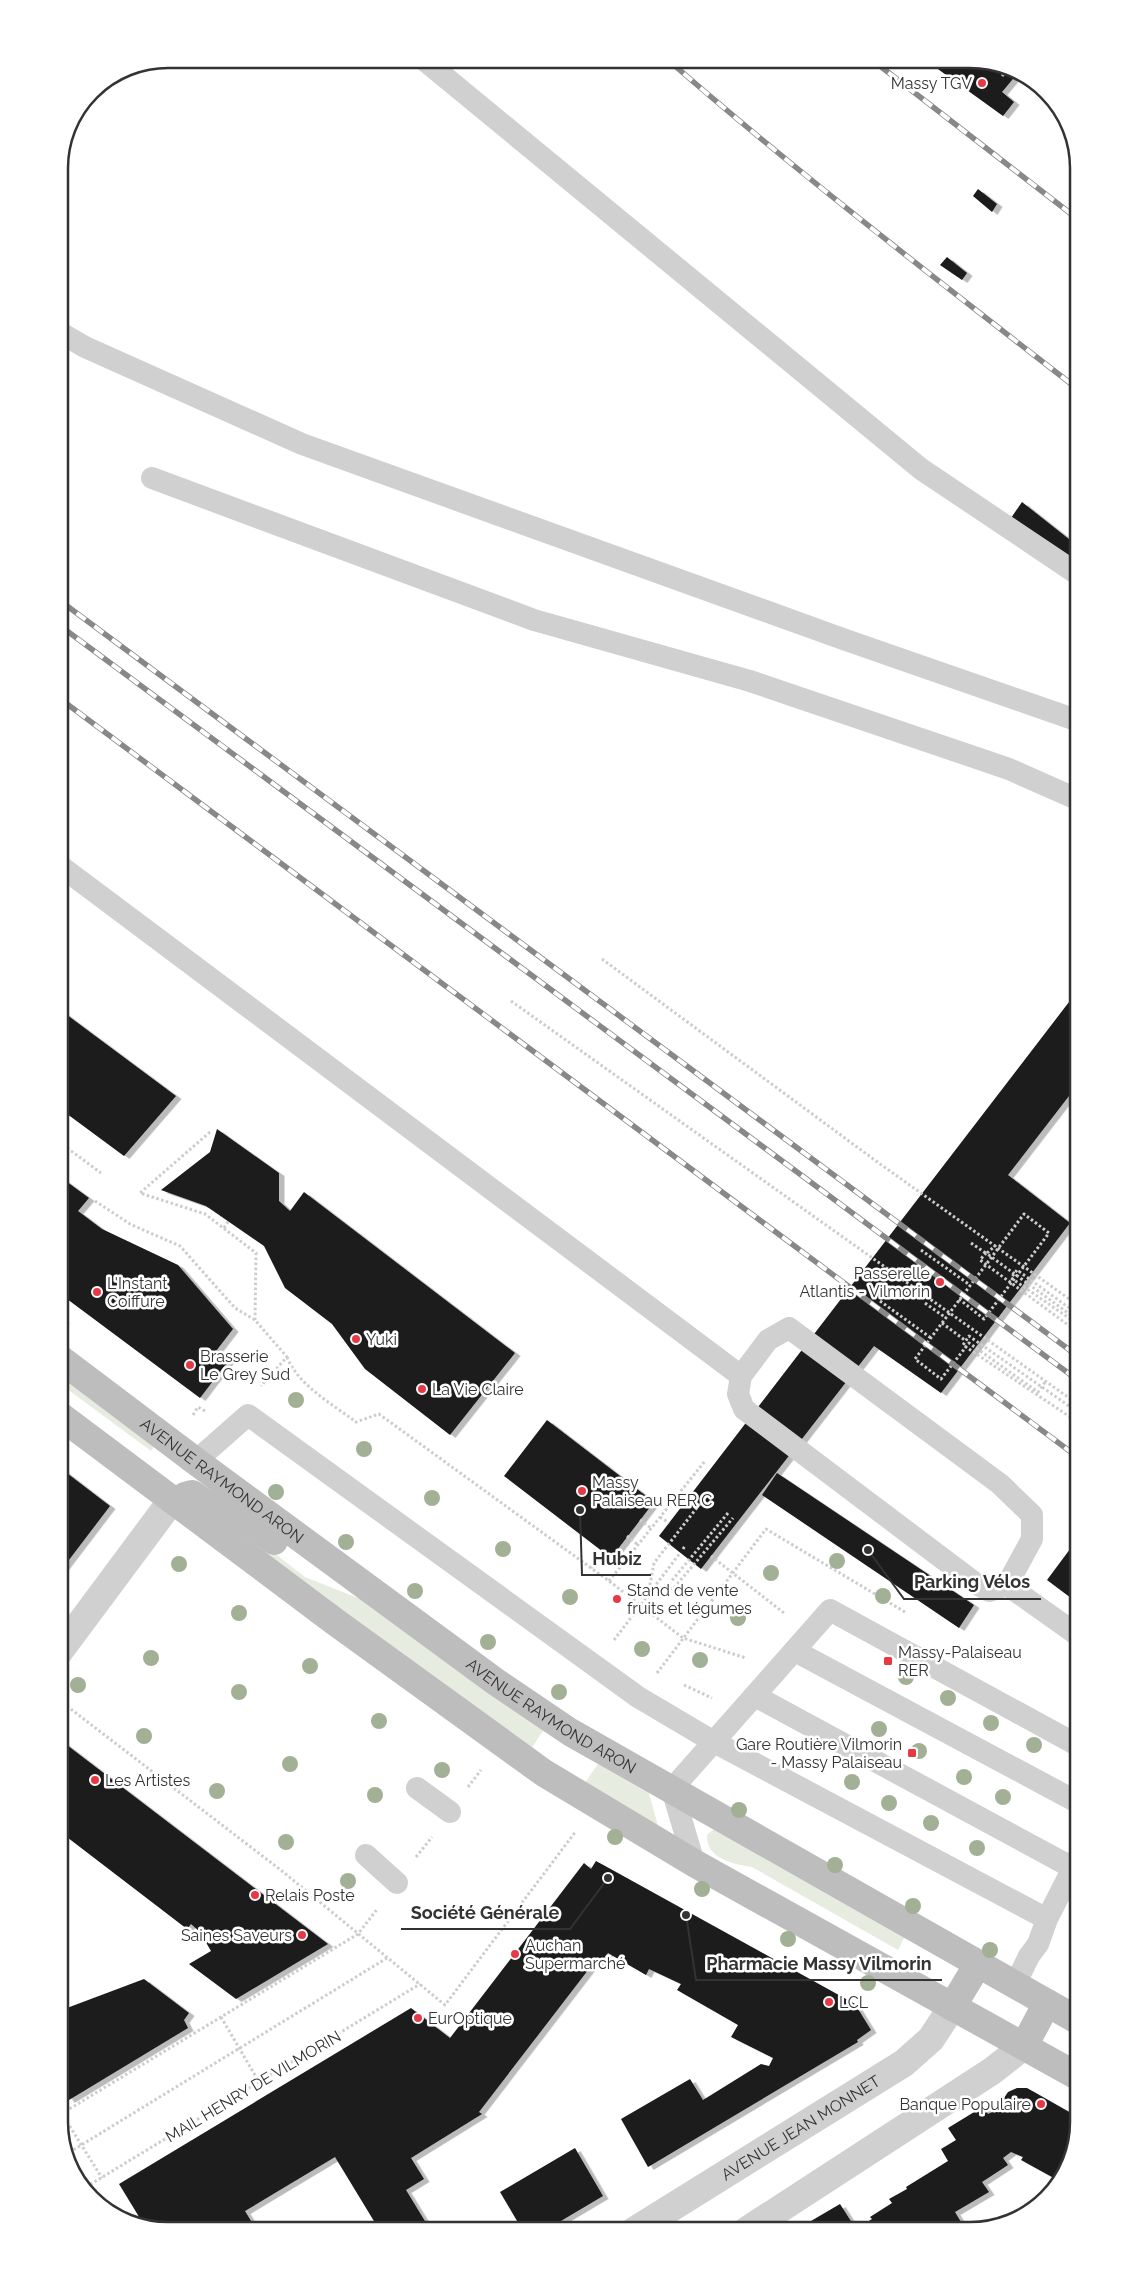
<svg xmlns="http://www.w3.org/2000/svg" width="1138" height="2290" font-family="Raleway,sans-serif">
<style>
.green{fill:#e6ecdf}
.building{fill:#1a1a1a;filter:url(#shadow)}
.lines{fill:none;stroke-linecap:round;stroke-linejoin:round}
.path{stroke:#cdcdcd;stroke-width:3;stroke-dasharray:2.5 2.5;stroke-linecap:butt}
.lane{stroke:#d0d0d0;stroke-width:22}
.street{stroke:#d0d0d0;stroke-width:28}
.secondary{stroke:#bdbdbd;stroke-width:28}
.rail-casing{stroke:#888;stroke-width:5.5}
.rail{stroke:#fff;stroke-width:4;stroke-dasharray:11;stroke-linecap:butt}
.tree{fill:#a2b095}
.poi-dot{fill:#e63946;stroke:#fff;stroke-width:2}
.labels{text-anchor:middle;stroke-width:5;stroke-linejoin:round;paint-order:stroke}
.poi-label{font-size:16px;fill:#333;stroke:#fff;text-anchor:start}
.street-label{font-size:16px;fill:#333;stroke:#fff}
.rim{fill:none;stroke:#333;stroke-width:2.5}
.leader{fill:none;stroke:#333;stroke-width:2}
.callout-dot{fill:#333;stroke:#fff;stroke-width:2}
.callout-label{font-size:18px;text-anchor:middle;font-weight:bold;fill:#333;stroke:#fff;stroke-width:5;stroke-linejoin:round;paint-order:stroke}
</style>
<defs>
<filter id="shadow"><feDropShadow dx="5.5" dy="3" stdDeviation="0" flood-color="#0004"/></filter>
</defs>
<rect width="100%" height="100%" fill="#fff"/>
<path class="green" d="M59,1370L157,1442L151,1451L59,1383Z
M239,1526L305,1577L373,1604L545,1728L531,1749L234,1534Z
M598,1764L649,1793L658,1826L584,1784Z
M714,1829L906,1934L898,1950L752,1867C733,1864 706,1859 707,1835Z"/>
<path class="building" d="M924,59H978L1017,74L1002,92L1014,102L1003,116Z
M978,189L997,204L992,212L973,196Z
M947,257L967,273L962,280L940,265Z
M1022,502L1079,547V570L1011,518Z
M1079,989V1083L1008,1175L1070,1223L941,1393L874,1346L701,1569L659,1536Z
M59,1009L176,1096L124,1156L59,1108Z
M217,1129L279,1173V1201L290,1211L304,1192L515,1353L450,1435L365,1369L332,1324L285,1288L264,1246L206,1206L161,1190L210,1152Z
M59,1176L89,1198L78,1211L102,1229L178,1265L233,1329L216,1351L229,1360L200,1398L59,1293Z
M547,1420L654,1502L611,1558L504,1476Z
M59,1467L110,1506L59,1573Z
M777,1473L974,1605L959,1628L762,1495Z
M1079,1537V1604L1047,1580Z
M59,1739L328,1944L236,1999L189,1964L211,1951L200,1932L191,1924L187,1929L59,1831Z
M596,1861L855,2004L871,2030L857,2040L858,2042L648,2167L621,2119L690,2079L703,2100L761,2064L769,2066L773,2058L731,2037L738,2025L677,1990L681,1984L649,1969L646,1975L608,1953L599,1965L595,1961L479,2112L482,2114L411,2158L424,2179L406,2190L431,2231H380L335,2157L245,2211L257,2231H161L144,2225L119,2184L411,2008L450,2038L584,1863L591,1869Z
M144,1979L189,2013L184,2020L188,2028L69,2100L59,2084V2011Z
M1017,2088H1027L1071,2113L1074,2108L1079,2111V2122L1061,2182L1021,2160L1023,2157L1011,2152L1003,2158L1008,2165L982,2182L989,2192L955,2212L961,2222L947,2231H817L811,2221L840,2204L856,2229L872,2219L870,2217L892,2203L889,2199L907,2189L906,2187L948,2161L941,2149L956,2140L948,2128L984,2106L988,2114L1003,2107L1004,2098L1008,2092Z
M575,2148L603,2196L544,2231H523L500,2192Z
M786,2224L791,2231H776Z"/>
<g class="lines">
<path class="path" d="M1002,76L1007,70
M602,959L876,1161L1079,1306
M511,1001L1079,1405
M210,1132L140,1193L205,1214L256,1253L255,1320
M59,1142L101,1173
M95,1201L130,1224L180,1246L235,1308L255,1320L287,1357L261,1386
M224,1228L229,1220
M971,1243L987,1254
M921,1250L970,1285
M987,1253L996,1245
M959,1299L984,1319L1049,1233L1024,1214L915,1359L941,1379L969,1343L1038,1392L1046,1381
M880,1301L931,1338
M925,1303L946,1318
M59,1317L69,1324
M942,1323L966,1341
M1079,1325L1011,1278L1017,1270L1079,1315
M1079,1333L980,1260L986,1253L1079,1321
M287,1357C298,1385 332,1404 356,1422L379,1414L609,1581L683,1638L746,1658
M193,1415L198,1407L205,1411
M1079,1423L963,1345L969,1336L1079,1413
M728,1513L669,1584L649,1593L674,1588L733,1518
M660,1517L669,1523
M640,1520L651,1528
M627,1536L638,1545
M683,1549L685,1546
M711,1556L784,1613
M591,1568L603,1553
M609,1581L705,1461
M649,1590L654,1563L706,1496
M614,1640L680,1553
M657,1673L766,1529L905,1612
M684,1685L712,1698
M59,1700L282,1871L445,2005L576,1831
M468,1787L481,1770
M416,1857L432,1837
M221,2017L259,2082
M59,2109L102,2178
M61,2114L358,1934L378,1908
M65,2155L387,1958
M86,2187L420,1984"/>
<path class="lane" d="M423,59L921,469L1079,575
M59,332L85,347L302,444L843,639L1079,721
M152,478L534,620L750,681L1009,769L1079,800
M59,865L741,1376L768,1340L789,1328L1000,1484L1032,1515V1539L1007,1585L1079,1636
M741,1376L738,1394L744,1409L975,1583L989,1591L1007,1585
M198,1463L206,1452L248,1415L638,1697L714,1742L1047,1919
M795,1651L1079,1803
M755,1696L1073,1868
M417,1788L450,1812
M366,1855L397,1883
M694,1863L672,1789L830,1610L1079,1746
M1015,1985L1029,1956L1038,1944L1047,1919L1079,1856"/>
<g class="street">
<path d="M59,1652L172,1500"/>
<path id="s1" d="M634,2231L904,2063L931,2039L952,2007"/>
<path d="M746,2231L992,2071L1024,2046"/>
</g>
<g class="secondary">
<path id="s2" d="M59,1358L198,1463L496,1682L570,1732L1079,2021"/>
<path d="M59,1415L334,1621L544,1773L694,1863L1079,2077"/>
<path d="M185,1496L192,1494L213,1508L245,1520L274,1541"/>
<path d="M952,2007L978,1964"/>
<path d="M1024,2046L1047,2003"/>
</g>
<g class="rail-casing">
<path id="rail" d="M667,59C800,175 940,282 1079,390
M871,59L1079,220
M59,600L1079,1357
M59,625L1079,1381
M59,698L1079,1458"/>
</g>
<use href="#rail" class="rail"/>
</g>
<g class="tree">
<circle cx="296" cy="1400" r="8"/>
<circle cx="364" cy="1449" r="8"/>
<circle cx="276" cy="1492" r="8"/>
<circle cx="432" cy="1498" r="8"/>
<circle cx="346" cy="1542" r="8"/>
<circle cx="503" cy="1549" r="8"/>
<circle cx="837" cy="1561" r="8"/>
<circle cx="179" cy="1564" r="8"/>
<circle cx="771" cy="1573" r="8"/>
<circle cx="415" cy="1591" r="8"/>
<circle cx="883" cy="1596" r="8"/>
<circle cx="570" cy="1597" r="8"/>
<circle cx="239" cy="1613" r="8"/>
<circle cx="738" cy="1618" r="8"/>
<circle cx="488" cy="1642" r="8"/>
<circle cx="642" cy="1649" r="8"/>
<circle cx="151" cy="1658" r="8"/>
<circle cx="700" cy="1660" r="8"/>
<circle cx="310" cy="1666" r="8"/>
<circle cx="906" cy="1677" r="8"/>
<circle cx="78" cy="1685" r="8"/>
<circle cx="239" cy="1692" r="8"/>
<circle cx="559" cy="1692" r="8"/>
<circle cx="948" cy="1698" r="8"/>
<circle cx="379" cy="1721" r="8"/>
<circle cx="991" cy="1723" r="8"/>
<circle cx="879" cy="1729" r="8"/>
<circle cx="144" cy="1736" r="8"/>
<circle cx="1034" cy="1745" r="8"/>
<circle cx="919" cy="1751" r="8"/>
<circle cx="290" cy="1764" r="8"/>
<circle cx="442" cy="1770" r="8"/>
<circle cx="964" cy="1777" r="8"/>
<circle cx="852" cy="1782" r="8"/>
<circle cx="217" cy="1791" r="8"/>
<circle cx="375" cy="1795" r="8"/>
<circle cx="1003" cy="1797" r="8"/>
<circle cx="889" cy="1803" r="8"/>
<circle cx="739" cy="1810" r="8"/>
<circle cx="931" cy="1823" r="8"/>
<circle cx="615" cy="1837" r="8"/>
<circle cx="286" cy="1842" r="8"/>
<circle cx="977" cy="1848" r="8"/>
<circle cx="835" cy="1865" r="8"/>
<circle cx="348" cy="1881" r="8"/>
<circle cx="702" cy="1889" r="8"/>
<circle cx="913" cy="1906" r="8"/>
<circle cx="788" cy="1939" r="8"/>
<circle cx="990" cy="1950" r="8"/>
<circle cx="868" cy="1983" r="8"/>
</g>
<g class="poi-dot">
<circle cx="982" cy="83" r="5"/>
<circle cx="940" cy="1282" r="5"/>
<circle cx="97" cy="1292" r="5"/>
<circle cx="356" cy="1339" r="5"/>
<circle cx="190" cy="1365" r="5"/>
<circle cx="422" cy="1389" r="5"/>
<circle cx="582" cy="1491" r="5"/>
<circle cx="617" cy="1599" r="5"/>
<rect x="883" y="1656" width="10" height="10" rx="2.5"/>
<rect x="907" y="1748" width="10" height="10" rx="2.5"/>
<circle cx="95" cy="1780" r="5"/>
<circle cx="255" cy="1895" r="5"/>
<circle cx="302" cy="1935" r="5"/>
<circle cx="515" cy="1954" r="5"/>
<circle cx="829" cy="2002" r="5"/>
<circle cx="418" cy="2018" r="5"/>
<circle cx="1041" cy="2104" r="5"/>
</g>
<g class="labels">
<g class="poi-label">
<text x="972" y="89" text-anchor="end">Massy TGV</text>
<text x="930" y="1279" text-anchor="end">Passerelle<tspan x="930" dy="18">Atlantis - Vilmorin</tspan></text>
<text x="107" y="1289">L'Instant<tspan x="107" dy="18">Coiffure</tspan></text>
<text x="366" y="1345">Yuki</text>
<text x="200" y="1362">Brasserie<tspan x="200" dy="18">Le Grey Sud</tspan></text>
<text x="432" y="1395">La Vie Claire</text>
<text x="592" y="1488">Massy<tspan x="592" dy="18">Palaiseau RER C</tspan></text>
<text x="627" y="1596">Stand de vente<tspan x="627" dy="18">fruits et légumes</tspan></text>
<text x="898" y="1658">Massy-Palaiseau<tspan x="898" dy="18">RER</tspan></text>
<text x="902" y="1750" text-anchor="end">Gare Routière Vilmorin<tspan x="902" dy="18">- Massy Palaiseau</tspan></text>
<text x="105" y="1786">Les Artistes</text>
<text x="265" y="1901">Relais Poste</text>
<text x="292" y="1941" text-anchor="end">Saines Saveurs</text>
<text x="525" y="1951">Auchan<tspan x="525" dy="18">Supermarché</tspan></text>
<text x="839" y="2008">LCL</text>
<text x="428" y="2024">EurOptique</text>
<text x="1031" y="2110" text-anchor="end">Banque Populaire</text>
</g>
<g class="street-label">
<text dy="6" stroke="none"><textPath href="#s2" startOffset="204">AVENUE RAYMOND ARON</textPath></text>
<text dy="6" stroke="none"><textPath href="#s2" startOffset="609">AVENUE RAYMOND ARON</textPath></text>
<text transform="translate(253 2086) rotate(-31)" y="6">MAIL HENRY DE VILMORIN</text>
<text dy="6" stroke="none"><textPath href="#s1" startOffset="196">AVENUE JEAN MONNET</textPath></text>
</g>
</g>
<path d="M0 0H1138V2290H0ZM168 68H970A100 100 0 0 1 1070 168V2122A100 100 0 0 1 970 2222H168A100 100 0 0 1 68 2122V168A100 100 0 0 1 168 68Z" fill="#fff" fill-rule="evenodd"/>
<path class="rim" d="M168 68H970A100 100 0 0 1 1070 168V2122A100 100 0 0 1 970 2222H168A100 100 0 0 1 68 2122V168A100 100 0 0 1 168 68Z"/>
<path class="leader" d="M580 1510L582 1575H651M868 1550L904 1599H1041M608 1878L570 1929H401M686 1915L696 1980H942"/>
<g class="callout-dot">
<circle cx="580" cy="1510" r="5"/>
<circle cx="868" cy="1550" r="5"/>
<circle cx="608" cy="1878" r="5"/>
<circle cx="686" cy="1915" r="5"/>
</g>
<g class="callout-label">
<text x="617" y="1565">Hubiz</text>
<text x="972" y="1588">Parking Vélos</text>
<text x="485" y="1919">Société Générale</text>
<text x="819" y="1970">Pharmacie Massy Vilmorin</text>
</g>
</svg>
